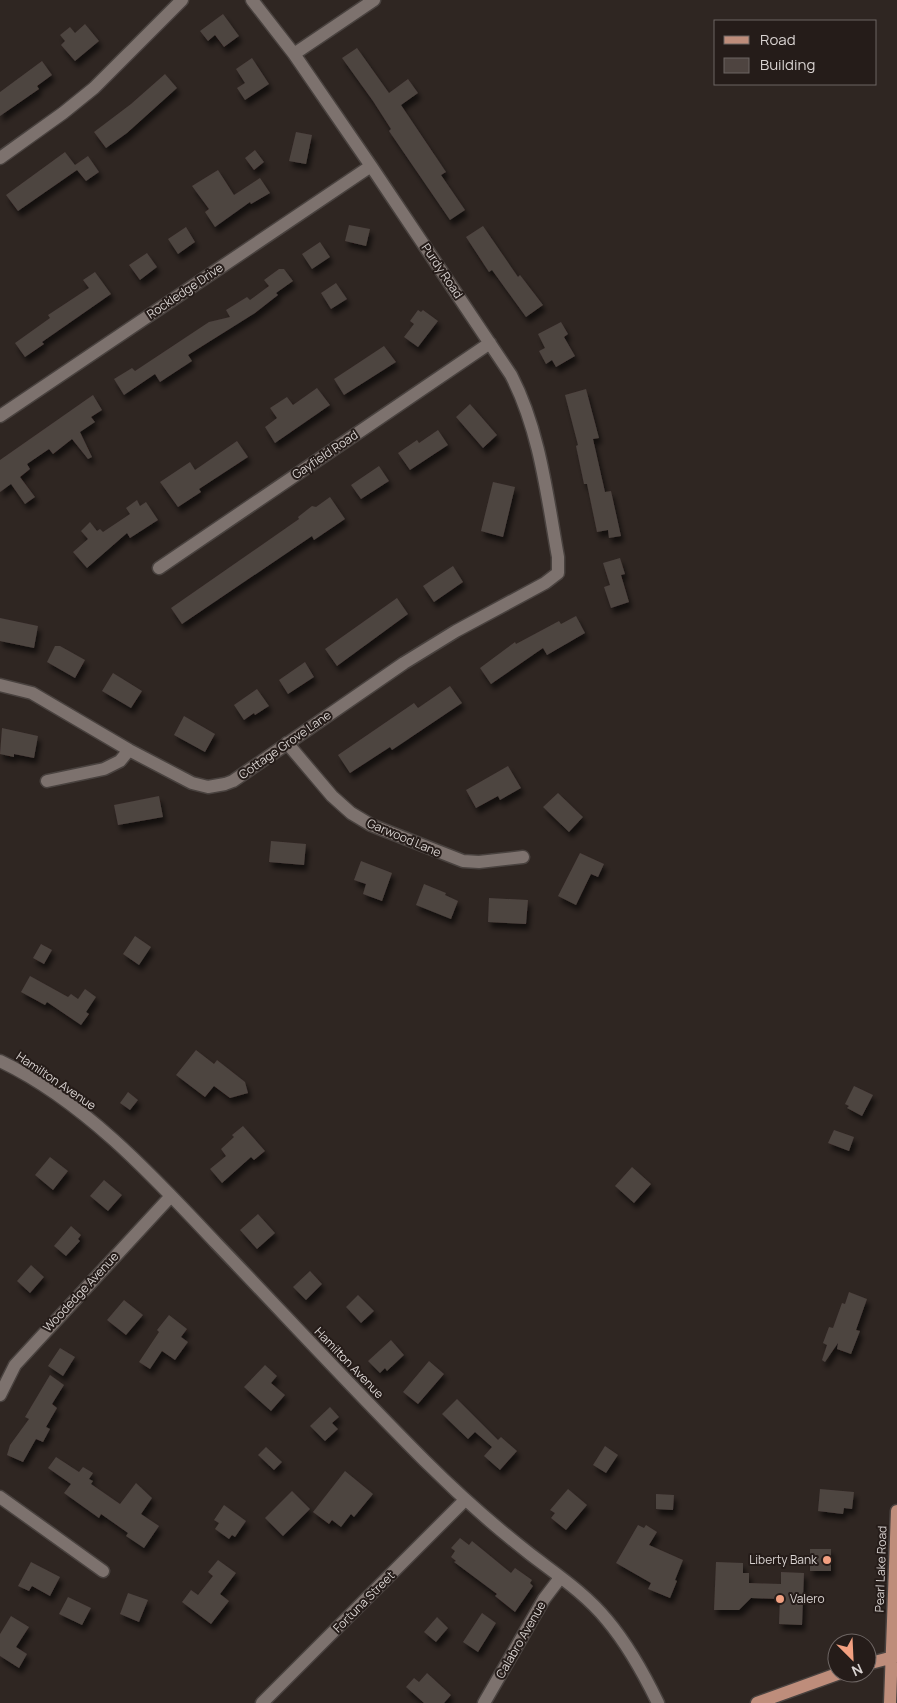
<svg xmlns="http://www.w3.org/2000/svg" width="897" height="1703" font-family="Manrope,sans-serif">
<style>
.building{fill:#4e4440;filter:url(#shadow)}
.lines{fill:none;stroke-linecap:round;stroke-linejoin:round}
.minor-casing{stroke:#49423f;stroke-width:15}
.major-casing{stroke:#49423f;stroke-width:15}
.minor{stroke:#7d726e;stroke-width:12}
.major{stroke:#be8d7b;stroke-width:12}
.poi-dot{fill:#f2a081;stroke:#251c19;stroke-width:2}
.labels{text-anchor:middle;stroke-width:4;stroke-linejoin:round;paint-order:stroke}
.street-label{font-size:12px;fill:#d9d3d1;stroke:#251c19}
.poi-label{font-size:12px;fill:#d9d3d1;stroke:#251c19;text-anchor:end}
</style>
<defs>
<filter id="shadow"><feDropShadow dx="3" dy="5.5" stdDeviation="2.5" flood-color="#0009"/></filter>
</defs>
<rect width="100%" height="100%" fill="#2f2622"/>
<path class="building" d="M223,14L239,36L224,47L215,35L208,41L200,31Z
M85,24L99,41L75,61L61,45L65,41L60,35L70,27L75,33Z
M357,48L389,93L408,79L418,93L401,105L446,172L441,175L465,210L450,220L389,131L391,129L373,101L342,58Z
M252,58L269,84L245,100L237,88L245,83L236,69Z
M42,61L52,75L37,86L39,89L0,116V92Z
M165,74L177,88L127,133L106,148L94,132L131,104Z
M296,132L312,135L306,164L289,161Z
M255,150L264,162L254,170L245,158Z
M65,152L75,165L88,156L99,172L86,181L77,170L18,211L6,195Z
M218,170L234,195L260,178L270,193L251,204L250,202L215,227L205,212L209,209L192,186Z
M349,225L370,229L366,246L345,241Z
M483,226L518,277L520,275L543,305L526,317L492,270L489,272L466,237Z
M186,227L195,242L178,254L168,239Z
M320,242L330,257L312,269L302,254Z
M147,253L157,267L140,280L129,265Z
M279,269H284L293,281L276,293L278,295L255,313L188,355L192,361L160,382L155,374L124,395L114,379L132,368L135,371L209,322L230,317L226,310L247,297L250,300L269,286L264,280Z
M95,272L111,294L42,342L44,344L25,357L15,343L50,318L48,315L89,288L83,280Z
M336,283L347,299L331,309L321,293Z
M418,310L421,312L423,310L438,321L418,347L404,337L414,324L410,321Z
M561,322L568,334L564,337L575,356L556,367L552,360L546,364L539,351L545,348L538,334Z
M384,346L396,362L344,395L334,379Z
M317,388L330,405L275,443L265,427L277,418L270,408L287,397L293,405Z
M586,389L599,438L593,439L605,492L611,491L621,536L609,538L608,530L597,532L587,484H584L576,446L578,445L565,395Z
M93,395L102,410L91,417L95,422L80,432L92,457L88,459L72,439L53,454L49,449L27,464L30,469L20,477L35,497L25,504L11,484L0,492V460Z
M470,404L497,435L483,448L456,417Z
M438,430L448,445L410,470L398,453L417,440L419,443Z
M237,441L248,457L199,489L201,492L178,507L160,482L190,462L195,470Z
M379,466L389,481L361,499L351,485Z
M493,482L515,487L503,537L481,531Z
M330,497L345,519L314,540L312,536L182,624L171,608L299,519L298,517L312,506L316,507Z
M137,500L140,506L146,502L158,520L130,538L127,533L87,568L73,552L88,539L81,531L90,522L97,531L100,529L103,532L130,514L126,508Z
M620,558L625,574L621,575L629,602L611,608L604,587L610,585L603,563Z
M453,566L463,582L434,602L423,586Z
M397,598L408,614L337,666L325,649Z
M576,616L585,633L547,655L543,648L491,684L480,668L515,642L516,644L559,621L561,624Z
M0,618L38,626L34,648L0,641Z
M55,646H60L85,660L75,678L47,662Z
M305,662L314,677L288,694L279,680Z
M113,673L142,691L131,708L102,691Z
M450,686L462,703L392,750L390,747L350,773L338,755L414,703L418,708Z
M257,689L269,706L255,715L254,713L244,720L234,705Z
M184,716L215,734L205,752L174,735Z
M2,728L38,736L34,758L14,754V757L0,754Z
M508,766L521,788L500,800L498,796L476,808L466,790Z
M558,793L583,817L569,832L543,807Z
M159,796L163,817L118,825L114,805Z
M271,841L306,844L304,865L269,862Z
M580,853L604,864L598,877L591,874L576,905L558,896Z
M361,861L392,873L382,901L363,894L366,884L354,880Z
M424,884L446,893L445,895L458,901L451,919L416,905Z
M489,898L528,900L526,924L488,922Z
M135,936L151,947L139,965L123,954Z
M41,944L52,950L44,964L33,958Z
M30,976L68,997L71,994L78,999L85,989L96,997L86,1012L89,1014L81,1025L47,1002L45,1005L21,992Z
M196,1050L214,1064L217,1060L245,1082L248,1093L230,1098L214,1086L205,1097L176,1075Z
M854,1086L873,1095L862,1116L847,1108L849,1106L845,1104Z
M128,1092L138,1100L130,1110L120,1103Z
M243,1126L265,1151L254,1160L251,1157L222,1183L210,1169L226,1156L221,1149L234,1137L232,1135Z
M834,1130L854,1137L849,1151L828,1143Z
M50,1157L68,1171L53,1190L35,1175Z
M632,1167L651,1184L634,1203L615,1186Z
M104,1180L122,1195L108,1211L90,1196Z
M258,1214L275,1233L257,1249L240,1230Z
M71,1226L81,1235L78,1239L80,1241L66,1256L54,1246Z
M31,1265L44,1277L30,1293L17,1281Z
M310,1271L322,1284L306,1300L293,1287Z
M849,1292L867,1299L856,1330L860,1331L851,1354L837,1349L838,1343L825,1362L822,1360L827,1345L823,1343L829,1327L833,1328L842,1303L845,1304Z
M358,1295L374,1311L361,1323L346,1307Z
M124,1300L143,1315L126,1335L107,1320Z
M169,1315L187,1329L181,1337L188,1342L175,1360L162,1351L150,1369L139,1362L159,1332L157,1330Z
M391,1340L404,1355L387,1371L385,1368L380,1373L368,1361Z
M60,1348L75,1357L63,1376L48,1366Z
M429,1361L444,1374L418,1404L403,1392Z
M265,1365L277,1376L271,1383L285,1395L271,1411L244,1387Z
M50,1375L64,1385L52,1404L57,1408L46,1427L50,1429L43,1442L36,1439L23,1462L7,1455L10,1445L29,1419L25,1417Z
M457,1399L498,1440L501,1437L517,1451L500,1470L484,1456L492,1447L475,1432L468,1439L442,1414Z
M330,1407L339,1417L332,1423L338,1429L325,1441L310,1426Z
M605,1446L618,1455L606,1473L593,1465Z
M266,1447L282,1462L274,1470L258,1455Z
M56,1457L79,1472L83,1467L93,1473L89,1479L93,1481L91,1484L120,1504L136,1483L152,1498L141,1514L159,1526L144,1548L126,1536L128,1533L101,1514L99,1518L64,1493L71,1484L48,1468Z
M345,1471L373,1494L354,1517L351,1514L341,1527L332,1520L329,1524L313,1512Z
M568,1489L587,1505L566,1530L551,1518L555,1513L550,1510Z
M820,1489L854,1492L852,1509L844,1508L843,1514L818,1511Z
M292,1491L310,1509L283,1536L265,1518Z
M656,1494L674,1495L673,1510L656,1509Z
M224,1505L246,1521L235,1537L232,1535L229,1539L215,1529L219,1523L214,1520Z
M638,1525L644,1528L646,1525L657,1532L649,1545L683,1560L675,1580L677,1581L670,1598L648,1589L651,1583L616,1563Z
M460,1538L469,1545L472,1541L511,1573L515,1568L532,1580L530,1583L533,1586L515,1612L495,1596L497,1594L454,1562L456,1561L451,1557L455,1551L451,1548Z
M810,1549H831V1571H810Z
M218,1560L236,1573L220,1594L229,1601L211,1624L182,1602L191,1590L198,1595L213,1576L208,1572Z
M31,1562L60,1577L50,1596L32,1586L29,1591L18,1586Z
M716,1562L743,1563V1573H749V1583L781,1584V1572L804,1573L802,1625L779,1624L780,1599L751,1598L739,1610H714Z
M128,1593L148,1600L139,1622L120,1614Z
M68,1597L91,1608L82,1625L59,1614Z
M482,1613L496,1623L478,1652L463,1642Z
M11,1616L29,1627L16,1647L27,1654L19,1668L0,1656V1634Z
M437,1617L448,1628L436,1642L424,1632Z
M427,1673L451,1695L444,1703H424L406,1687L414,1678L419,1682Z"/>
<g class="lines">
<g class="minor-casing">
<path id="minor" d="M294,54L374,0
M0,158L63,113L94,88L182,0
M0,416L371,166
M159,568L490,343
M0,685L32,693L129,750L192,783L208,787L225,784L233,781L404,663L456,631L545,583L558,573V557C547,496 540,431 511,375L371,166L294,54L252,0
M287,743L332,796L351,813L371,825L463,861L479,862L523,857
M47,781L104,769L120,761L129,750
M0,1061C83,1100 154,1177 216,1243C286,1316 354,1390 425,1461C458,1494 493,1525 530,1554C556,1574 586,1594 607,1620C628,1645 644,1674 658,1703
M0,1395L15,1365L171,1196
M0,1497L103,1571
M262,1703L465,1500
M484,1703L544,1599L560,1578"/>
</g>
<g class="major-casing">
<path id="major" d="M867,1664L897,1656
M757,1703L840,1673
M890,1703L897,1511"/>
</g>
<use href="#minor" class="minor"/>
<use href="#major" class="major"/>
</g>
<g class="poi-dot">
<circle cx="827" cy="1560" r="5"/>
<circle cx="780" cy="1599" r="5"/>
</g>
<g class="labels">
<g class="street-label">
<text transform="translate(442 271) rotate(56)" y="4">Purdy Road</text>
<text transform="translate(185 291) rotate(-34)" y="4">Rockledge Drive</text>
<text transform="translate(325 455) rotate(-34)" y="4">Gayfield Road</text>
<text transform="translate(285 745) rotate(-35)" y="4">Cottage Grove Lane</text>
<text transform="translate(404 838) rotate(23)" y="4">Garwood Lane</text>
<text transform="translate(56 1081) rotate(34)" y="4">Hamilton Avenue</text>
<text transform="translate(81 1292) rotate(-47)" y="4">Woodedge Avenue</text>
<text transform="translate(349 1363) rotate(46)" y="4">Hamilton Avenue</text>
<text transform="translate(881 1569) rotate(-88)" y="4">Pearl Lake Road</text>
<text transform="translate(364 1602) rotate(-45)" y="4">Fortuna Street</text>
<text transform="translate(521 1640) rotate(-60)" y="4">Calabro Avenue</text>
</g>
<g class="poi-label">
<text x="817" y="1564">Liberty Bank</text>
<text x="790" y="1603" text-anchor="start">Valero</text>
</g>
</g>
<rect x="714" y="20" width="162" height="65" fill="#251c19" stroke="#6d6563"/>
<rect x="724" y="36" width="25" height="8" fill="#be8d7b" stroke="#6d6563"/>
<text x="760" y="45" font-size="15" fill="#d9d3d1">Road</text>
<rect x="724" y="58" width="25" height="15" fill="#4e4440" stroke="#6d6563"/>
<text x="760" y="70" font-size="15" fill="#d9d3d1">Building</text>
<g transform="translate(852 1658) rotate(156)"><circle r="24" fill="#251c19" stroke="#6d6563"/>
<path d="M0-4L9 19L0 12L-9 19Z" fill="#f2a081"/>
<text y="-8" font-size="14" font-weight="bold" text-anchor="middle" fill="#d9d3d1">N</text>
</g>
</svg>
